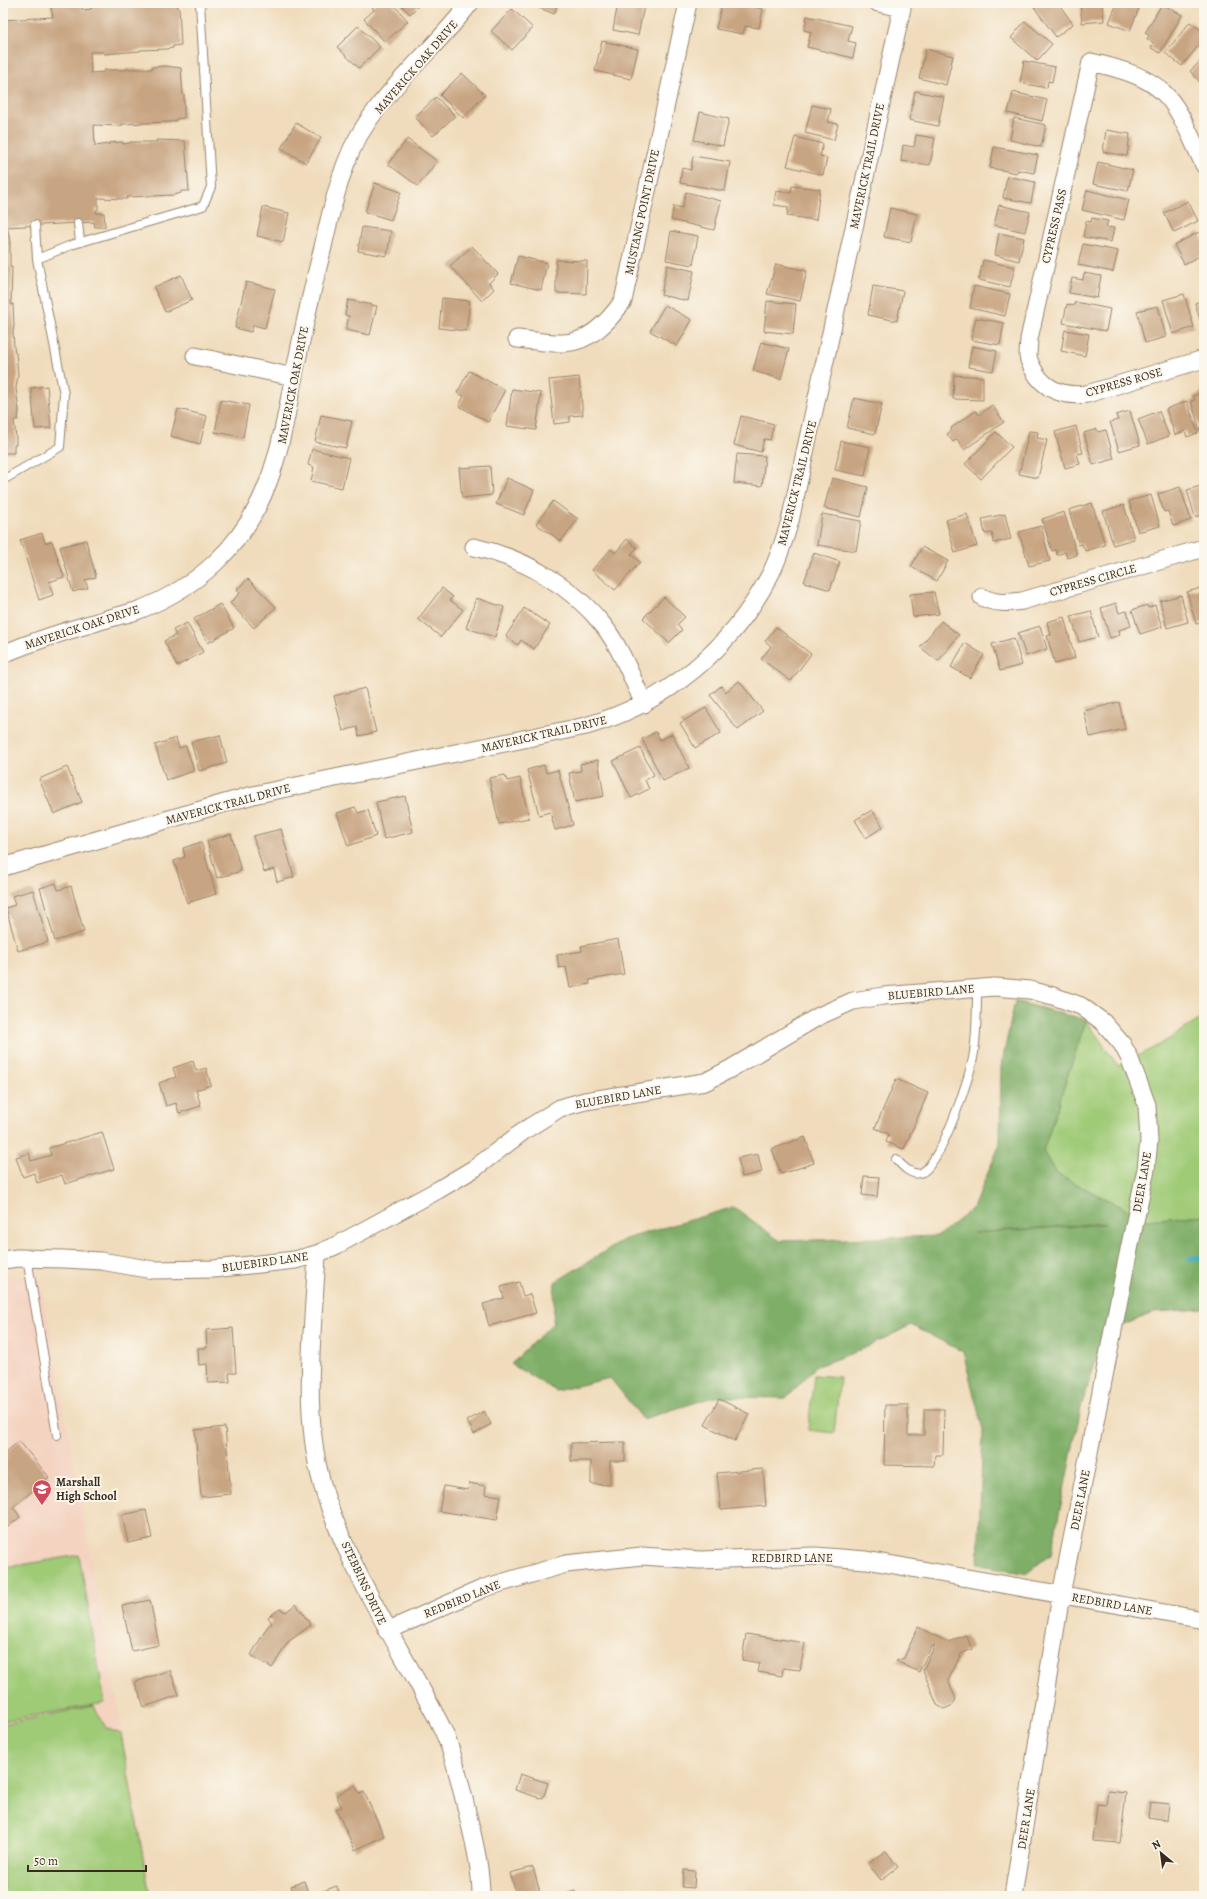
<svg xmlns="http://www.w3.org/2000/svg" width="1207" height="1899" font-family="Alegreya,serif">
<style>
.built{fill:#f4d3c1}
.green{fill:#9fca76;stroke:#6d7a4a}
.forest{fill:#7fae67;stroke:#5d6c42;fill-rule:evenodd}
.lines{fill:none;stroke-linecap:round;stroke-linejoin:round}
.stream{stroke:#45aec4;stroke-width:4.5}
.building{fill:#c8a582}
.service-casing{stroke:#96836d;stroke-width:10}
.minor-casing{stroke:#96836d;stroke-width:19}
.service{stroke:#fff;stroke-width:8}
.minor{stroke:#fff;stroke-width:17}
.labels{text-anchor:middle;stroke-width:4;stroke-linejoin:round;paint-order:stroke}
.street-label{font-size:12px;fill:#3b2a1e;stroke:#fbf7ec}
.poi-label{font-size:12px;font-weight:bold;fill:#3b2a1e;stroke:#fbf7ec;text-anchor:start}
</style>
<rect width="100%" height="100%" fill="#fbf7ec"/>
<filter id="ink" filterUnits="userSpaceOnUse"><feTurbulence type="fractalNoise" baseFrequency=".025" numOctaves="2"/><feDisplacementMap in="SourceGraphic" scale="8" xChannelSelector="R" yChannelSelector="G"/><feConvolveMatrix kernelMatrix="1 2 1 2 8 2 1 2 1" color-interpolation-filters="sRGB"/></filter>
<filter id="wash" filterUnits="userSpaceOnUse"><feTurbulence type="fractalNoise" baseFrequency=".012" numOctaves="4" result="noise"/><feDisplacementMap in="SourceGraphic" scale="16" xChannelSelector="R" yChannelSelector="G"/><feGaussianBlur stdDeviation="0.9" result="paint"/><feColorMatrix in="noise" values="0 0 0 0 0 0 0 0 0 0 0 0 0 0 0 0 0 1.4 0 .05"/><feComposite in="paint" operator="in"/></filter>
<g filter="url(#wash)">
<rect width="100%" height="100%" fill="#f0dcbc"/>
<path class="built" d="M3,1275L41,1280L152,1896H3Z"/>
<path class="green" d="M1204,1017V1215L1148,1220L1056,1174L1043,1151L1086,1020L1118,1066L1161,1044Z
M814,1375L840,1377L834,1433L808,1430Z
M79,1555L105,1703L3,1721V1568Z
M94,1706L106,1728L121,1734L150,1896H3V1724Z"/>
<path class="forest" d="M1015,1001L1086,1020L1043,1151L1056,1174L1148,1220L1204,1215V1309L1155,1312L1105,1333L1081,1407L1051,1554L1026,1574L978,1564L983,1430L963,1352L911,1325L861,1350L817,1366L786,1398L713,1397L643,1419L610,1378L556,1391L511,1364L553,1323L555,1282L625,1239L734,1207L780,1241L938,1236L973,1208L1000,1144L1001,1067ZM1106,1224L973,1233L1106,1223Z"/>
<g class="lines">
<path class="stream" d="M1189,1260L1204,1256"/>
</g>
<g id="blocks">
<path class="building" d="M50,3H82V10L91,9V3H177L178,8H179L181,45L173,46V48L166,49L140,50V51L104,54V52H90L91,73L104,72V70H126V69H152V67L165,66L181,68L183,95H184V118L176,119V121L169,122L122,124V126L94,125L95,146L109,144V143L123,142V144L130,143V142H157L156,140L185,141L189,191H181V193L174,195L127,197V199L98,198V210H96V213H104L105,227H95L94,222L7,227L10,241V267H12L11,304H13L14,326L13,332L14,347L15,353H16L18,375L16,388L19,411L18,420H14L16,438V445H14V453H3V20L53,17Z
M377,3H392L408,21L385,42L364,19L374,10L372,7Z
M399,3H421L410,14Z
M528,3H558L554,14Z
M618,3L644,6L638,35L613,30Z
M722,3H734L763,9L759,28L745,26L743,34L716,29Z
M1031,3H1058L1073,24L1056,37Z
M1080,3H1102L1104,21L1082,23Z
M1117,3H1141L1130,31L1109,23Z
M1162,4L1182,15L1160,53L1151,48L1154,43L1147,39L1149,35L1145,33Z
M512,9L533,28L512,50L491,31Z
M807,16L852,26L848,41L856,43L853,58L807,47L811,32L804,30Z
M1025,21L1052,44L1037,61L1011,38Z
M1190,22L1204,32V39L1182,66L1165,53Z
M358,26L380,47L359,68L337,47Z
M602,41L638,49L631,79L595,71Z
M926,49L953,56L946,85L919,78Z
M1204,58V87L1190,71Z
M1024,61L1055,67L1052,82L1048,81L1047,88L1020,83Z
M462,73L485,95L463,118L440,95Z
M915,91L944,97L938,126L909,120Z
M1013,92L1047,100L1042,121L1008,113Z
M436,97L455,116L433,136L415,117Z
M812,105L831,109L828,122L838,124L834,140L805,133Z
M700,112L729,119L723,146L694,140Z
M1014,118L1046,125L1041,147L1010,140Z
M296,123L321,138L306,163L281,148Z
M1106,130L1130,134L1127,156L1103,152Z
M916,135L935,138L930,165L901,161L903,145L914,147Z
M795,137L823,144L820,156L827,158L823,175L787,166Z
M407,139L437,161L418,186L388,164Z
M994,147L1038,155L1034,173L1018,170L1017,173L990,168Z
M693,156L730,162L725,191L680,183L682,168L691,170Z
M1098,162L1133,170L1128,191L1093,184Z
M1007,176L1035,182L1031,203L1003,198Z
M375,183L401,192L391,220L365,212Z
M792,186L820,189L816,220L787,216L788,207L774,205L776,191L791,193Z
M1087,190L1129,200L1124,220L1082,210Z
M686,192L721,201L714,230L671,220L674,206L682,208Z
M1188,201L1198,221L1174,233L1164,213Z
M999,205L1030,212L1025,232L994,225Z
M263,207L289,213L283,242L257,236Z
M890,208L917,214L911,242L884,237Z
M1092,218L1108,221L1106,227L1114,228L1111,242L1083,237L1086,221L1091,222Z
M362,227L391,231L387,256L358,251Z
M671,231L698,236L693,265L666,260Z
M1199,232L1204,241V254L1184,264L1174,245Z
M999,233L1024,238L1019,261L995,255Z
M1083,244L1118,251L1113,272L1078,265Z
M472,246L498,274L489,283L494,289L482,301L450,266Z
M518,256L547,263L541,290L511,283Z
M556,260L587,261L586,294L556,293Z
M983,260L1015,267L1010,287L979,280Z
M776,264L807,271L800,301L767,294Z
M667,265L694,271L688,301L661,295Z
M1084,273L1101,276L1097,298L1069,293L1072,278L1083,280Z
M181,275L192,300L165,312L154,287Z
M246,282L275,289L265,328L253,325L251,332L235,328Z
M873,286L903,291L897,321L868,315Z
M974,286L1010,294L1005,316L970,308Z
M1184,294L1194,327L1173,334L1163,300Z
M442,298L470,301L466,331L439,328Z
M348,300L377,306L370,335L346,330L349,316L345,315Z
M1204,300V325L1202,326L1195,303Z
M767,301L796,304L793,334L764,331Z
M1075,302L1110,309L1106,331L1063,323L1067,304L1074,306Z
M665,305L692,320L677,346L650,331Z
M1158,306L1166,337L1145,343L1137,311Z
M976,318L1004,323L1000,345L971,340Z
M1065,330L1089,334L1085,356L1061,351Z
M761,342L789,349L781,379L753,371Z
M972,346L997,351L993,371L968,367Z
M469,371L505,390L488,422L459,406L464,396L457,393Z
M954,375L983,377V400L953,399Z
M579,377L583,415L570,416V422L554,424L549,380Z
M47,386L51,428L35,429L31,388Z
M1204,387V433L1201,434L1191,401L1195,400L1193,396L1201,393L1200,388Z
M512,389L541,393L536,430L507,426Z
M854,398L882,404L875,434L847,428Z
M221,400L249,405L243,437L215,432Z
M1187,401L1198,433L1187,437L1185,431L1175,435L1166,409Z
M992,405L1004,422L964,450L957,439L953,442L947,434L952,430L951,428L976,411L979,415Z
M178,409L207,416L200,444L171,436Z
M1130,411L1140,445L1119,451L1110,422L1118,420L1116,415Z
M1159,411L1169,436L1148,444L1138,419Z
M321,415L352,421L346,448L315,442Z
M741,416L774,424L770,440L764,439L761,452L734,445Z
M1076,426L1083,453L1077,454L1080,464L1065,468L1055,432Z
M1097,429L1098,432L1106,430L1114,459L1093,465L1084,433Z
M1029,431L1038,432L1037,438L1047,440L1038,478L1019,474Z
M996,432L1012,447L981,479L965,464Z
M841,441L870,447L865,476L835,470Z
M312,449L349,458L342,488L311,481L314,467L308,465Z
M737,454L765,456L762,486L734,483Z
M490,466L492,495L462,498L459,468Z
M507,478L534,490L524,515L496,504Z
M832,478L868,487L861,517L824,508Z
M1204,485V514L1195,517L1187,490Z
M1180,487L1191,520L1173,526L1168,511L1164,512L1158,494Z
M1151,495L1160,526L1138,532L1129,501Z
M553,501L578,519L561,541L536,524Z
M1092,503L1105,545L1085,551L1082,544L1079,545L1069,510Z
M1124,505L1134,539L1113,545L1103,511Z
M1064,512L1077,555L1067,558L1065,552L1057,555L1056,550L1052,551L1042,519Z
M822,514L861,521L856,551L817,545Z
M967,514L977,546L955,553L946,520Z
M1005,514L1011,539L994,543L992,533L985,534L982,519Z
M1041,526L1050,561L1029,566L1019,532Z
M42,533L45,543L52,541L64,577L49,582L53,595L39,600L20,540Z
M627,539L637,548L631,554L640,562L615,590L592,570L611,549L615,553Z
M86,540L96,577L85,580L88,588L73,592L60,547Z
M922,547L948,561L937,581L911,567Z
M814,553L840,562L830,590L804,582Z
M248,579L276,607L254,628L230,603L240,593L237,589Z
M1204,587V622L1196,624L1187,592Z
M442,588L453,597L450,600L463,610L441,637L418,619Z
M934,592L939,614L913,617L910,594Z
M1181,595L1188,622L1167,628L1160,601Z
M664,597L685,617L677,625L682,630L669,643L643,618Z
M476,598L504,607L495,637L466,628Z
M1116,603L1119,613L1127,611L1131,626L1119,630L1120,635L1110,638L1101,608Z
M220,604L234,628L208,643L194,619Z
M1147,605L1148,608L1155,605L1162,627L1140,634L1132,610Z
M524,608L550,625L534,649L521,640L518,645L506,636Z
M1091,611L1098,637L1079,642L1071,616Z
M1064,617L1075,658L1055,664L1047,636L1051,635L1047,622Z
M941,621L959,635L938,661L920,647Z
M187,623L203,652L177,666L164,641L176,635L173,630Z
M1040,626L1047,649L1026,656L1018,633Z
M776,627L811,654L791,681L761,659L771,646L765,641Z
M1014,638L1022,665L1000,671L992,644Z
M965,643L984,655L970,678L951,667Z
M739,681L763,711L738,730L710,695L721,686L726,692Z
M365,688L376,732L359,736L357,727L343,731L334,696Z
M1119,702L1125,729L1090,737L1084,711Z
M706,708L721,733L695,748L680,723Z
M656,732L660,740L672,734L689,768L663,781L642,739Z
M220,735L227,763L199,771L191,742Z
M176,738L179,748L186,746L194,771L166,780L155,745Z
M640,748L654,775L645,780L649,789L631,798L613,761Z
M598,760L604,796L575,802L569,773L581,771L580,764Z
M544,765L546,773L558,770L573,825L555,830L550,812L539,815L527,770Z
M67,767L82,802L54,814L39,779Z
M505,775L507,781L520,778L529,818L499,824L489,778Z
M405,796L413,832L384,839L376,802Z
M355,807L358,813L368,810L376,836L348,846L337,813Z
M872,810L883,827L866,838L855,820Z
M281,829L294,877L277,882L274,869L264,872L253,836Z
M231,834L241,871L217,878L207,841Z
M201,842L216,894L187,903L174,861L185,857L183,848Z
M56,883L58,890L71,886L84,932L55,941L40,888Z
M33,890L48,942L18,951L6,908L15,905L12,896Z
M618,939L624,974L589,980L590,984L570,988L566,967L559,968L557,955L582,951L581,946Z
M193,1061L196,1071L206,1068L211,1085L196,1090L201,1106L179,1113L176,1103L166,1106L159,1083L176,1077L173,1068Z
M896,1079L928,1093L904,1149L886,1142L889,1134L875,1128Z
M102,1132L114,1169L65,1184L62,1175L37,1183L34,1173L23,1177L16,1157L29,1153L31,1161L51,1155L49,1148Z
M805,1137L814,1163L781,1174L772,1149Z
M758,1154L762,1172L742,1177L738,1158Z
M864,1176L879,1177L877,1197L862,1195Z
M519,1282L523,1296L530,1294L536,1313L489,1326L483,1304L504,1298L501,1287Z
M233,1328L236,1373H229L230,1382L208,1383L207,1364L199,1365L198,1348H207L206,1330Z
M719,1399L749,1414L735,1441L705,1425Z
M885,1405H908V1435H924V1409H944L943,1455H935L934,1466L884,1465Z
M484,1411L491,1424L474,1434L467,1421Z
M225,1427L231,1494L201,1497L195,1430Z
M19,1441L49,1477L13,1507L20,1517L3,1531V1453L4,1454Z
M625,1442V1461H610V1485L591,1484V1461H571V1443Z
M763,1469L766,1506L721,1510L717,1473Z
M469,1483L486,1486L485,1494L501,1496L497,1520L439,1511L444,1486L468,1490Z
M146,1510L152,1538L128,1543L122,1515Z
M150,1600L159,1645L132,1651L122,1606Z
M296,1604L311,1625L288,1642L272,1668L251,1655L268,1626L272,1623L268,1617L280,1609L286,1612Z
M918,1627L948,1642L966,1635L972,1649L961,1654L948,1681L956,1699L953,1705L944,1709L937,1705L923,1670L935,1645L931,1647L919,1672L896,1661L904,1658Z
M746,1634L805,1643L800,1670L783,1668L782,1676L758,1672L760,1663L742,1660Z
M170,1670L179,1695L144,1707L135,1682Z
M520,1774L548,1783L543,1799L515,1790Z
M355,1786L360,1794L364,1792L384,1836L355,1850L336,1809L342,1807L336,1795Z
M1108,1791L1126,1793L1120,1843L1093,1841L1097,1804L1106,1805Z
M1150,1802L1169,1804L1167,1820L1148,1817Z
M886,1851L898,1867L881,1880L868,1864Z
M533,1867L541,1896H517L510,1873Z
M684,1870L695,1871L694,1888L682,1887Z
M304,1881L309,1896L337,1886L340,1896H294L291,1886Z
M575,1891L577,1896H557Z"/>
</g>
</g>
<g filter="url(#ink)">
<use href="#blocks" fill-opacity="0" stroke="#96836d" stroke-width="1"/>
<g class="lines">
<g class="service-casing">
<path id="service" d="M78,223L80,242
M35,225L37,259
M3,480L60,447L64,394L37,259L71,245L203,206L211,187L200,3
M896,1159C902,1166 911,1176 921,1173C940,1166 972,1073 974,1052C977,1031 977,1009 977,988
M27,1258L57,1435"/>
</g>
<g class="minor-casing">
<path id="minor" d="M1204,165C1172,96 1170,80 1091,62L1029,339C1029,344 1028,350 1028,355C1028,360 1031,365 1033,369C1044,390 1064,397 1087,394L1204,359
M517,339C532,340 549,344 564,343C590,342 609,321 623,301L688,3
M195,356L294,377
M474,547C523,558 571,585 603,625C621,648 632,678 644,704
M982,597C995,604 1008,603 1022,601L1204,548
M3,654C34,641 65,631 97,622C111,617 125,615 139,610C167,599 194,583 216,562C274,507 281,440 296,365C304,326 313,286 323,247C329,219 336,190 346,163C369,100 430,56 470,3
M3,867L253,795L586,726C667,703 731,649 770,575C779,558 784,540 790,521L902,8L878,3
M317,1254C313,1335 300,1419 326,1497C353,1577 400,1647 439,1722C452,1747 458,1775 465,1803C472,1834 481,1864 481,1896
M3,1260L17,1258L64,1259L101,1261L153,1270L214,1269L295,1260L317,1254L337,1245L438,1190L475,1168L525,1130L560,1108L585,1101L705,1082L730,1069L819,1016L853,1001L883,996L995,987L1030,990L1053,996L1081,1006L1103,1022L1122,1044L1129,1057L1147,1105L1149,1141L1146,1169L1126,1264L1061,1595L1013,1896
M387,1631L484,1588L566,1564L642,1556L700,1560L815,1556L866,1560L1204,1620"/>
</g>
<use href="#service" class="service"/>
<use href="#minor" class="minor"/>
</g>
</g>
<defs>
<g id="school-pin" transform="scale(1)"><path d="M0 17L-7.5 6A9.5 9.5 0 1 1 7.5 6Z" fill="#d1495b" stroke="#fbf7ec"/><path d="M0-5L7-2L0 1L-7-2ZM-4 1L0 2.5L4 1V4Q0 6-4 4Z" fill="#fff"/></g>
</defs>
<g fill-rule="evenodd">
<use href="#school-pin" x="42" y="1489"/>
</g>
<g class="labels">
<g class="street-label">
<text transform="translate(416 67) rotate(-49)" y="4">MAVERICK OAK DRIVE</text>
<text transform="translate(867 166) rotate(-78)" y="4">MAVERICK TRAIL DRIVE</text>
<text transform="translate(642 212) rotate(-78)" y="4">MUSTANG POINT DRIVE</text>
<text transform="translate(1054 226) rotate(-77)" y="4">CYPRESS PASS</text>
<text transform="translate(1124 382) rotate(-16)" y="4">CYPRESS ROSE</text>
<text transform="translate(293 385) rotate(-79)" y="4">MAVERICK OAK DRIVE</text>
<text transform="translate(797 483) rotate(-76)" y="4">MAVERICK TRAIL DRIVE</text>
<text transform="translate(1093 580) rotate(-16)" y="4">CYPRESS CIRCLE</text>
<text transform="translate(82 627) rotate(-18)" y="4">MAVERICK OAK DRIVE</text>
<text transform="translate(544 734) rotate(-13)" y="4">MAVERICK TRAIL DRIVE</text>
<text transform="translate(228 804) rotate(-15)" y="4">MAVERICK TRAIL DRIVE</text>
<text transform="translate(931 992) rotate(-5)" y="4">BLUEBIRD LANE</text>
<text transform="translate(618 1097) rotate(-10)" y="4">BLUEBIRD LANE</text>
<text transform="translate(1142 1182) rotate(-80)" y="4">DEER LANE</text>
<text transform="translate(265 1262) rotate(-8)" y="4">BLUEBIRD LANE</text>
<text transform="translate(1080 1500) rotate(-79)" y="4">DEER LANE</text>
<text x="792" y="1562">REDBIRD LANE</text>
<text transform="translate(364 1583) rotate(65)" y="4">STEBBINS DRIVE</text>
<text transform="translate(462 1599) rotate(-22)" y="4">REDBIRD LANE</text>
<text transform="translate(1112 1604) rotate(10)" y="4">REDBIRD LANE</text>
<text transform="translate(1026 1819) rotate(-81)" y="4">DEER LANE</text>
</g>
<g class="poi-label">
<text x="56" y="1486">Marshall<tspan x="56" dy="14">High School</tspan></text>
</g>
</g>
<rect width="1207" height="1899" fill="none" stroke="#fbf7ec" stroke-width="16"/>
<g transform="translate(1161 1853) rotate(331)" stroke="#fbf7ec" stroke-width="3" paint-order="stroke">
<path d="M0-3L7 15L0 10L-7 15Z" fill="#3b2a1e"/>
<text y="-6" font-size="11" font-weight="bold" text-anchor="middle" fill="#3b2a1e">N</text>
</g>
<path d="M28 1865v6h118v-6" fill="none" stroke="#3b2a1e" stroke-width="2"/>
<text x="34" y="1865" font-size="12" fill="#3b2a1e" stroke="#fbf7ec" stroke-width="3" paint-order="stroke">50 m</text>
</svg>
